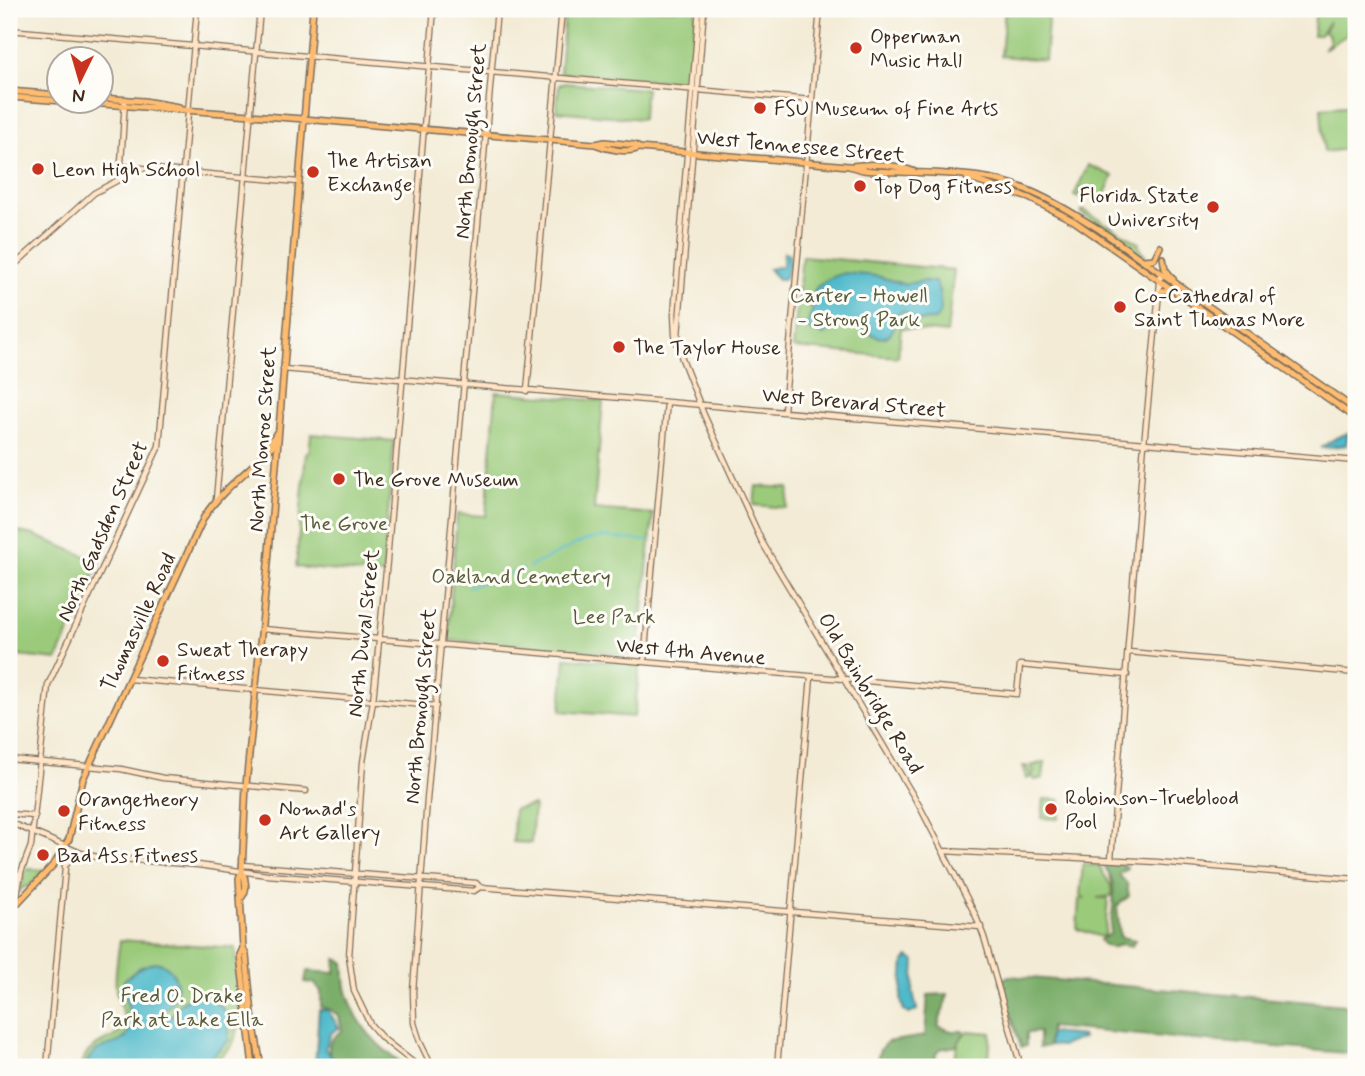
<svg xmlns="http://www.w3.org/2000/svg" width="1365" height="1076" font-family="Mynerve,sans-serif">
<style>
.green{fill:#9aca7a;stroke:#6a7a4c;stroke-width:2}
.forest{fill:#7bae6a;stroke:#5b6c44;stroke-width:2}
.water{fill:#4fbaca;stroke:#457274;stroke-width:2}
.lines{fill:none;stroke-linecap:round;stroke-linejoin:round}
.stream{stroke:#4fbaca;stroke-width:2}
.secondary-casing{stroke:#7b6e5e;stroke-width:7}
.primary-casing{stroke:#7b6e5e;stroke-width:8}
.secondary{stroke:#ffe4c6;stroke-width:4.5}
.primary{stroke:#febc70;stroke-width:5}
.poi-dot{fill:#c8321e;stroke:#fdfcf7;stroke-width:2.5}
.labels{text-anchor:middle;stroke-width:6;stroke-linejoin:round;paint-order:stroke}
.poi-label{font-size:21px;fill:#3b2a1e;stroke:#fdfcf7;text-anchor:start}
.street-label{font-size:21px;fill:#3b2a1e;stroke:#fdfcf7}
.park-label{font-size:21px;fill:#585a3a;stroke:#fdfcf7}
</style>
<rect width="100%" height="100%" fill="#fdfcf7"/>
<filter id="ink" filterUnits="userSpaceOnUse"><feTurbulence type="fractalNoise" baseFrequency=".0143" numOctaves="2"/><feDisplacementMap in="SourceGraphic" scale="14" xChannelSelector="R" yChannelSelector="G"/><feConvolveMatrix kernelMatrix="1 2 1 2 8 2 1 2 1" color-interpolation-filters="sRGB"/></filter>
<filter id="wash" filterUnits="userSpaceOnUse"><feTurbulence type="fractalNoise" baseFrequency=".00686" numOctaves="4" result="noise"/><feDisplacementMap in="SourceGraphic" scale="28" xChannelSelector="R" yChannelSelector="G"/><feGaussianBlur stdDeviation="1.57" result="paint"/><feColorMatrix in="noise" values="0 0 0 0 0 0 0 0 0 0 0 0 0 0 0 0 0 1.4 0 .05"/><feComposite in="paint" operator="in"/></filter>
<g filter="url(#wash)">
<rect width="100%" height="100%" fill="#f3ebd5"/>
<path class="green" d="M565,9H696L689,83L560,73Z
M1005,9H1049L1045,60L1001,56Z
M1316,9H1356V28L1348,27L1347,35L1324,49L1330,42L1328,34L1323,32L1328,26L1329,21L1320,35H1313Z
M563,83L646,89L642,119L556,111L559,85Z
M1356,105V148L1324,152L1321,108Z
M1088,165L1113,176L1103,198L1083,189L1079,198L1074,196Z
M1083,210L1139,243L1138,245L1147,258L1081,213Z
M802,256L954,270L947,333L901,328L898,357L793,348Z
M496,392L603,401L594,509L653,514L638,655L448,640L457,514L486,516Z
M311,434L394,441L383,575L296,567L306,452H309Z
M756,486L789,488L787,508L754,505Z
M9,530L34,535L100,562L57,660L9,655Z
M565,658L640,664L634,717L561,711Z
M1045,762L1043,778L1035,780L1031,777L1026,779L1023,766H1027L1031,776L1034,772L1031,766Z
M1044,799L1060,800L1059,819L1042,818Z
M534,805L531,843L513,842L514,809Z
M1083,864L1099,866L1111,886L1112,896L1097,898H1108L1105,935L1101,937L1077,929L1079,899L1084,898L1080,895Z
M26,869L46,870L29,886L22,888L19,893Z
M120,940L235,948L242,1018L232,1046L209,1067H80C87,1040 115,1043 123,1027C128,1014 117,1002 116,990C114,973 118,956 120,940Z
M967,1031L991,1033L989,1058L1017,1061L1019,1067H951L960,1039Z"/>
<path class="forest" d="M1102,863L1124,865L1127,867L1126,870L1120,873V876L1127,884L1129,896L1117,906L1120,937L1135,940L1132,946L1121,944L1112,948L1103,944L1100,940L1110,934C1112,909 1120,883 1102,863Z
M336,959L344,962C345,972 344,985 348,995C358,1027 381,1051 409,1067H350L331,1057C325,1045 332,1037 342,1031L339,1016L331,1010L321,1007V991L314,983L305,982L307,971L335,973Z
M1009,976L1356,1006V1054L1050,1027L1048,1046L1039,1048V1032L1026,1033V1046L1021,1047L1000,981Z
M948,994L938,1026L951,1031H963L964,1034L956,1046L940,1049L935,1055L941,1067H875L880,1050L887,1042L925,1036L928,995Z"/>
<path class="water" d="M784,252L789,254L790,265L784,279H778L769,269L783,266Z
M845,273L877,276L903,284L925,281L935,282L939,291L941,311L935,320L918,321L903,311L896,315C895,319 895,323 894,327C886,349 866,331 855,324L842,325L824,335L813,332L808,328C807,321 810,318 812,311C813,308 811,304 811,301C811,285 832,276 845,273Z
M1348,433L1346,445L1320,448L1336,438Z
M909,957L915,961L913,992L917,1010L909,1014L904,1011L901,1000L904,962Z
M155,962C171,963 181,981 175,997C172,1005 166,1008 160,1014V1019L169,1018C173,1014 176,1009 180,1004C198,987 217,999 228,1016L229,1040L201,1067H85C94,1040 118,1049 127,1035C136,1021 122,996 124,980L139,968Z
M319,1010H328L339,1028L331,1033L325,1049L339,1066L337,1067H315Z
M1052,1033L1082,1036L1083,1038L1061,1046L1049,1045V1036Z"/>
<g class="lines">
<path class="stream" d="M529,567L585,540L604,537L648,541
M468,587L523,569"/>
</g>
</g>
<g filter="url(#ink)">
<g class="lines">
<g class="secondary-casing">
<path id="secondary" d="M699,9L674,314L675,335L682,359L704,415L762,542L920,807L975,914L984,937L1021,1067
M9,30L812,100
M120,166L298,182
M9,270L94,193L120,179L125,99
M678,336L704,9
M283,369L1356,461
M527,391L562,9
M784,411L820,9
M216,500L260,9
M262,629L1017,694L1020,665L1127,675
M1129,652L1356,673
M644,662L667,402
M130,679L436,706
M9,759L121,769L163,778L306,791
M9,814L35,816
M9,822L81,853L97,857L198,865L267,875L474,891L480,887L981,927
M943,851L1157,862L1356,879
M1111,859L1144,444L1161,273
M67,864L71,856L80,855
M242,865L476,883L480,887
M9,887L21,872L31,846L48,685L159,446L197,9
M15,905L21,873
M47,1067L65,868L64,846
M419,1067L382,1038L370,1024L354,991L349,956L363,762L373,701L387,561L434,9
M432,1067L420,1042L414,1023L413,991L427,800L497,9
M777,1067L811,677"/>
</g>
<g class="primary-casing">
<path id="primary" d="M9,91L60,95
M9,97L304,119L595,144L605,142L635,145L639,148
M102,98L144,101L179,107
M595,144C607,149 627,154 639,148L849,166L863,170C904,174 946,171 987,178C1028,185 1065,208 1100,230L1356,410
M852,166C871,163 897,164 915,172
M967,178L1029,198L1074,221L1356,418
M1163,258L1165,269L1173,279
M1143,260L1154,259L1160,247
M1157,298L1162,291L1170,290
M266,451L277,432
M241,898C248,891 246,879 242,871
M9,912L55,863L69,839L83,779L204,517C223,487 254,468 277,441
M243,948L246,955L252,1014L261,1067
M253,1067L240,955L243,948L239,878L242,871L246,785L268,564L313,9"/>
</g>
<use href="#secondary" class="secondary"/>
<use href="#primary" class="primary"/>
</g>
</g>
<g class="poi-dot">
<circle cx="856" cy="48" r="7"/>
<circle cx="760" cy="108" r="7"/>
<circle cx="38" cy="169" r="7"/>
<circle cx="313" cy="172" r="7"/>
<circle cx="860" cy="186" r="7"/>
<circle cx="1213" cy="207" r="7"/>
<circle cx="1120" cy="307" r="7"/>
<circle cx="619" cy="347" r="7"/>
<circle cx="339" cy="479" r="7"/>
<circle cx="163" cy="661" r="7"/>
<circle cx="1051" cy="809" r="7"/>
<circle cx="64" cy="811" r="7"/>
<circle cx="265" cy="820" r="7"/>
<circle cx="43" cy="855" r="7"/>
</g>
<g class="labels">
<g class="poi-label">
<text x="870" y="43">Opperman<tspan x="870" dy="24">Music Hall</tspan></text>
<text x="774" y="115">FSU Museum of Fine Arts</text>
<text x="327" y="167">The Artisan<tspan x="327" dy="24">Exchange</tspan></text>
<text x="52" y="176">Leon High School</text>
<text x="874" y="193">Top Dog Fitness</text>
<text x="1199" y="202" text-anchor="end">Florida State<tspan x="1199" dy="24">University</tspan></text>
<text x="1134" y="302">Co-Cathedral of<tspan x="1134" dy="24">Saint Thomas More</tspan></text>
<text x="633" y="354">The Taylor House</text>
<text x="353" y="486">The Grove Museum</text>
<text x="177" y="656">Sweat Therapy<tspan x="177" dy="24">Fitness</tspan></text>
<text x="1065" y="804">Robinson-Trueblood<tspan x="1065" dy="24">Pool</tspan></text>
<text x="78" y="806">Orangetheory<tspan x="78" dy="24">Fitness</tspan></text>
<text x="279" y="815">Nomad's<tspan x="279" dy="24">Art Gallery</tspan></text>
<text x="57" y="862">Bad Ass Fitness</text>
</g>
<g class="street-label">
<text transform="translate(470 141) rotate(-85)" y="7">North Bronough Street</text>
<text transform="translate(801 146) rotate(5)" y="7">West Tennessee Street</text>
<text transform="translate(854 402) rotate(5)" y="7">West Brevard Street</text>
<text transform="translate(262 439) rotate(-86)" y="7">North Monroe Street</text>
<text transform="translate(102 531) rotate(-66)" y="7">North Gadsden Street</text>
<text transform="translate(138 622) rotate(-65)" y="7">Thomasville Road</text>
<text transform="translate(363 633) rotate(-84)" y="7">North Duval Street</text>
<text transform="translate(691 651) rotate(5)" y="7">West 4th Avenue</text>
<text transform="translate(871 693) rotate(59)" y="7">Old Bainbridge Road</text>
<text transform="translate(420 706) rotate(-85)" y="7">North Bronough Street</text>
</g>
<g class="park-label">
<text x="859" y="302">Carter - Howell<tspan x="859" dy="24">- Strong Park</tspan></text>
<text x="344" y="530">The Grove</text>
<text x="521" y="583">Oakland Cemetery</text>
<text x="614" y="623">Lee Park</text>
<text x="182" y="1002">Fred O. Drake<tspan x="182" dy="24">Park at Lake Ella</tspan></text>
</g>
</g>
<rect width="1365" height="1076" fill="none" stroke="#fdfcf7" stroke-width="35"/>
<g transform="translate(80 80) rotate(185)"><circle r="33" fill="#fdfcf7" stroke="#afa8a0" stroke-width="2"/>
<path d="M0-5L12 26L0 18L-12 26Z" fill="#c8321e"/>
<text y="-10" font-size="19" font-weight="bold" text-anchor="middle" fill="#3b2a1e">N</text>
</g>
</svg>
